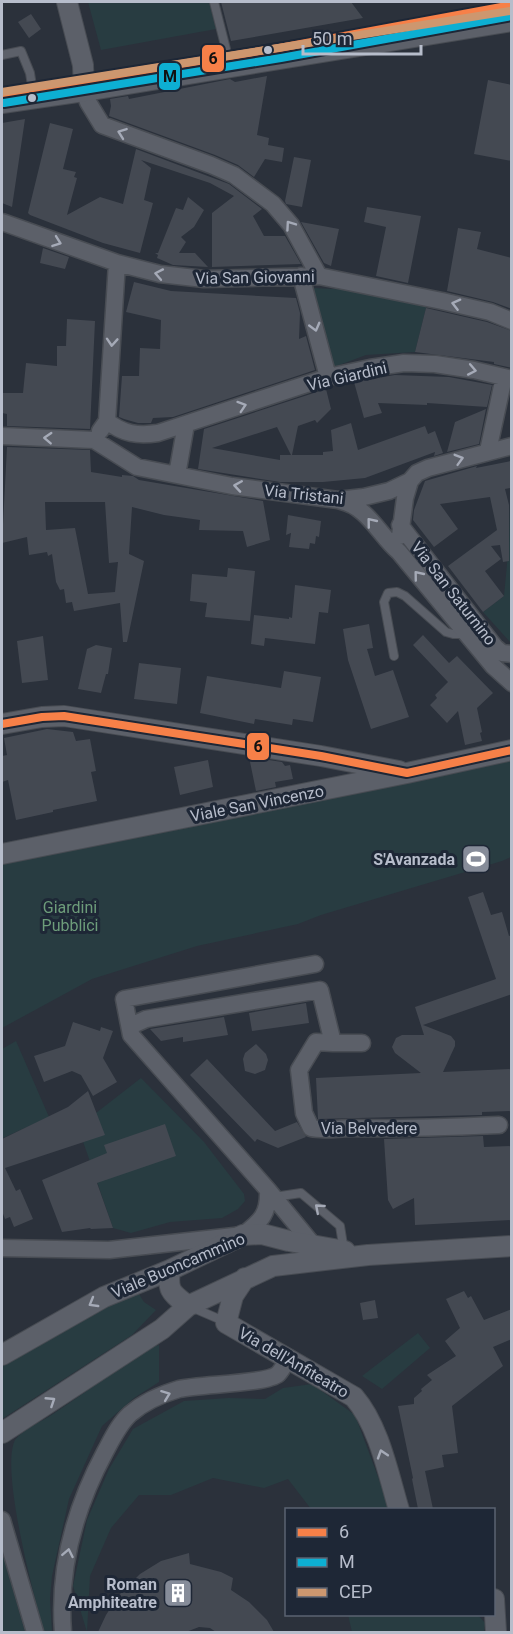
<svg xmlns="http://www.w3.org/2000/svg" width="513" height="1634" font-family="Roboto,sans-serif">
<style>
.green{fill:#283c41}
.building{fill:#444952;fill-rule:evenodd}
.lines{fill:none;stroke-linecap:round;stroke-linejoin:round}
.service-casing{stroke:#484c53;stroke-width:10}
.minor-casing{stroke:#484c53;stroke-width:19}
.tertiary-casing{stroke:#484c53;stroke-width:22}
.service{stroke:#5c6069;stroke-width:8}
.minor{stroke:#5c6069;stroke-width:16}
.tertiary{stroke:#5c6069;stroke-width:20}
.bus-1-casing{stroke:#1e2736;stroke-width:12}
.bus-2-casing{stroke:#1e2736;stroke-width:12}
.bus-3-casing{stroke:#1e2736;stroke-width:12}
.bus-1{stroke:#f78048;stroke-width:8}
.bus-2{stroke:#0dafd3;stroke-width:8}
.bus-3{stroke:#cd976f;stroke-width:8}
.oneway{stroke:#a5aab7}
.bus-dot{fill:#b7bdcb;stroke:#1e2736;stroke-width:2}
.labels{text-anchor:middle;stroke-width:6;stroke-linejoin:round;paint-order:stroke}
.street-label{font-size:16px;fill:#b7bdcb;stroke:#1e2736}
.poi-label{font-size:16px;font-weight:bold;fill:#b7bdcb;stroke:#1e2736;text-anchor:end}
.park-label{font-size:16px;fill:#6d9c7a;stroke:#1e2736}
.line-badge{stroke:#1e2736;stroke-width:2}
.pale-badge-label{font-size:16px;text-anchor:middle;font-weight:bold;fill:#111}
</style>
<rect width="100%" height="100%" fill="#2b313b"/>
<path class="green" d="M88,2H209L216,29L101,50Z
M312,288L360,290L427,304L415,352L366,355L334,367Z
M511,461V643L483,612L504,596L509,543Z
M511,761V857L502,861L321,915L298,924L197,946L92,979L2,1028V862Z
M16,1041L49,1117L3,1138L2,1049Z
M141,1078L204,1142L244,1194L245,1201L238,1209L222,1218L170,1222L131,1233L113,1228L78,1127Z
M137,1291L144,1302L156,1310L132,1335L2,1419V1363L100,1305Z
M418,1333L430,1348L382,1389L362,1376Z
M159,1345V1382L134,1398L102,1426L69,1499L52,1576L50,1599L52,1632H44C34,1596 0,1470 15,1440C23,1429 41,1422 53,1414C85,1393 115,1370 147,1348Z
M312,1384L355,1415L390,1509H311L288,1479L264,1488L213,1478L171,1495H139L111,1528L90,1576L87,1632L73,1586L87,1520L109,1469L133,1429L184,1401L229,1398L265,1399L283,1388Z
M2,1552L25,1632H2Z
M348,1615H478L485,1623L484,1632H352Z"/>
<path class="building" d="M221,2H351L363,18L231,41Z
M31,14L41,29L29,38L18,22Z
M267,76L257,135L269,138L268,145L284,148L282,162L265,159L254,177L238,165L215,155L109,116L111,106L110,99L128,96L129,99L230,79L235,82Z
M488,80L512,85V161L474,154Z
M25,119L12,207L2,203V123Z
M50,123L73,129L63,169L76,172L74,177L77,178L67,215L100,197L123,204L136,149L229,184L262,209L253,216L264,236H285L301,264L212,267V213L234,196L210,183L141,160L151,168L144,200L153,203L140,253L103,243L30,215L28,213Z
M294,157L311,160L302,207L286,204L285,201Z
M188,197L204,210L194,227L181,237L186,242L179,253H195L208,267L173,265L157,258L158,255L155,253H158L176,208L183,210Z
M367,207L421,216L408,283L376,276L386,227L364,222Z
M301,222L339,229L331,266L324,263Z
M458,228L481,232L477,249L512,258V309L493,302L447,291Z
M43,248L69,257L65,269L40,263Z
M134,282L171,291L296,298L300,313L299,339L306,336L315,370L173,417L153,418L151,423H138L124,419L119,417L122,376H139L140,348L160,349L161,320L126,312Z
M426,308L487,322L512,331V368L494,364V362L415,352Z
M67,319L95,321L90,429L7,426V414L2,413V393H23L26,363L57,366V346H66Z
M395,375L449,377L492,385L487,407L427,403V405L378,403L382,413L364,418L354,382Z
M326,389L331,409L317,423L315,420L298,426L292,455H323V452L333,451L331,430L351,423L358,450L425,426L428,434L435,431L443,453L434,456L435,452L365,478L323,482H280L198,469L204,429ZM277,427L291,455H280V460L212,448Z
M486,409L479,444L447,452L455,422Z
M7,447L90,450L91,472L122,477V475L133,476L139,480L263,501L270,540L247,547L243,531L199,530L200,520L164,515L132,507L129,554L144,561L127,642H123L120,603L74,611L72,602L66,603L64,589L60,590L56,582L52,554L48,556L47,552L29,555L27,537L2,543ZM45,502H105L109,563L118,562L115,592L88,594L75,528L46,530Z
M511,461L510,488L505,489L509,505V561L503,562L500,545L491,546L501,559L485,571L504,596L483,612L448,566L497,530L490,497L440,504L458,529L434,547L413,520L414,510L425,481L477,466L476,468Z
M288,515L321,521L319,537L316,536L315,544L310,543L309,549L289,547L291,533L286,535Z
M228,568L255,571L250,621L205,617L207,603L190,601L192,574L227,577Z
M295,585L331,590L328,613L319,612L315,644L265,638L264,646L251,644L254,615L289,619V617L292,618Z
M369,624L373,648L367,649L375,676L393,670L409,717L371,729L348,660L343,629Z
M423,635L449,663L457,656L493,693L477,708L482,732L480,733L482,741L465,745L458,711L447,723L430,705L437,698L435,695L448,682L413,645Z
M43,636L48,680L22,683L17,641Z
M96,645L112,648L108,674H106L101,693L78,689L87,649Z
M139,663L181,668L177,704L134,699Z
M284,671L321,677L313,722L293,719L292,725L255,719L254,724L200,713L207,676L281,688Z
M47,729L73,732L76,741L90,739L96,771L91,772L97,801L53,810V812L16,820L8,780L2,782V756L7,755L4,738Z
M249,757L282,762L285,766L290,765L293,779L275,782L276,787L256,791Z
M208,760L213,787L180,795L174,767Z
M483,892L491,915L502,912L509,936L512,935V994L423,1025L451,1036L455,1041V1046L443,1072L512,1069V1111L482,1112V1115H480L318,1119L316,1078L421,1073L395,1053L392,1047L396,1038L402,1035H424L415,1007L496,979L468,897Z
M306,1003L309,1023L252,1031L249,1013Z
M224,1017L228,1035L183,1042V1037L161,1041L150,1029Z
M73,1022L100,1031L101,1027L113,1031L103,1058L117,1082L93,1096L81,1075L72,1071L44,1082L34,1056L65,1046Z
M256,1044L266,1054L268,1060L265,1070L255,1074L245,1071L243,1059L245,1053Z
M207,1059L275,1131L297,1122L306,1137L278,1148L257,1139L255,1142L190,1075Z
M88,1091L105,1135L5,1168L16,1191L20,1189L33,1219L14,1227L10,1217L5,1219L2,1211V1139L68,1107Z
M165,1124L176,1156L97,1183L113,1228L91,1229L90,1228L62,1232L42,1180L107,1153L104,1145Z
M483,1136L484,1147L512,1146V1220L415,1225L414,1198L393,1209L388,1200L384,1139Z
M464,1291L468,1298L471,1296L484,1320L512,1309V1339L493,1347L503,1366L452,1406L458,1453L442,1455L444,1467L425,1471L433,1509H418L412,1479L413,1478L398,1406L414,1404V1398L422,1391L421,1389L432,1380L427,1375L456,1356L445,1341L460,1328L446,1299Z
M375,1300L378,1318L363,1320L360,1303Z
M189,1553L190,1564L221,1572L233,1578L231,1590L249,1602L267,1620L274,1632H216L210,1628L199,1627L186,1632H98L106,1615L119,1595L140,1574L161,1561Z"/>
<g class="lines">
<g class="service-casing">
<path id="service" d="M214,2L229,61
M2,55L21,51L30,73L33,92
M2,93L279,48L512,5
M394,656L384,602L388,593L397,592L405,596L446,632L453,634H466
M274,1197L301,1193L340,1226L344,1251
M191,1307L226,1322"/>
</g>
<g class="minor-casing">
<path id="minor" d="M84,91L88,102L102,125L211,165L234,175L273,204L291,225L319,276
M2,222L117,263L160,274L204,279L319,276L442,301L490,312L512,321
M301,276L328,377
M107,421C123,434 138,436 158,433L328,377L370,368L404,363L435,364L474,370L512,379
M100,431L107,421L117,263
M2,436L94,440L137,467L232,486L338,500L364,497L389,491L410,481L417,473L428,468L512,446
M488,451L504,377
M177,475L186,424
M341,501C368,507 379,535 399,552L493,666L512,683
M400,525L495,647L502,653L512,654
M400,536L405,498L410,481
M130,1029L135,1024L146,1019L320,990L333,1043H362
M333,1043L316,1042L299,1070L304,1113L311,1128C324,1131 338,1128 352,1128C401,1129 450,1127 499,1125
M314,1246L268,1190L131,1035L124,999L315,964
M2,1248L109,1250L243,1235C261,1221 269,1214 268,1190
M2,1520L35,1632
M63,1632C58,1569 75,1508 105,1452C112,1439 119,1424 130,1414C144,1402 162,1394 179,1389C200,1384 267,1384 278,1374C282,1370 285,1363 289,1358"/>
</g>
<g class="tertiary-casing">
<path id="tertiary" d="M67,2L83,65L84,91
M2,103L84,91L512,21
M2,724L42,717L64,716L321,756L399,771
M2,854L407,773L512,750
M170,1270C167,1292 172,1293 188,1306
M245,1278L233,1296L226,1323L354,1397C379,1426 388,1473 399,1510
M2,1355L104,1297L170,1270L243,1235L262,1234L289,1241L345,1251
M2,1433L162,1329L188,1306L273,1266L368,1255L512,1246
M494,1599L496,1632"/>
</g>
<use href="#service" class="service"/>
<use href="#minor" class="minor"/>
<use href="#tertiary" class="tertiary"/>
<g class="bus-1-casing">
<path id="bus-1" d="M2,93L279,48L512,5
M2,724L42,717L64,716L321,756L407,773L512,750"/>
</g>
<g class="bus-2-casing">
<path id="bus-2" d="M4,103L281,58L512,16"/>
</g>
<g class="bus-3-casing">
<path id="bus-3" d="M2,92L510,11"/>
</g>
<use href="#bus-1" class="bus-1"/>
<use href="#bus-2" class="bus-2"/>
<use href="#bus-3" class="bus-3"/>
</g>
<defs><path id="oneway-chevron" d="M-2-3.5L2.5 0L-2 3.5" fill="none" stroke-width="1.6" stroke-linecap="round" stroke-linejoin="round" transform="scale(1.5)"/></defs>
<g class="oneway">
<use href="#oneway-chevron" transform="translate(122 133) rotate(-160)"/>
<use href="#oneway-chevron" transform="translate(290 225) rotate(-125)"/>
<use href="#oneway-chevron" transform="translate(57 242) rotate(20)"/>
<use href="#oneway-chevron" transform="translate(159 274) rotate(-169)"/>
<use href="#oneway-chevron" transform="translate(456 304) rotate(-166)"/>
<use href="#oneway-chevron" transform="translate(315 327) rotate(75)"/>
<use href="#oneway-chevron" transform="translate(112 342) rotate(94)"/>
<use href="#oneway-chevron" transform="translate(472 370) rotate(11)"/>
<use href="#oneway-chevron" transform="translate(242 406) rotate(-18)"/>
<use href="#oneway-chevron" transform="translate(48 438) rotate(-177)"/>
<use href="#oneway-chevron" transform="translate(459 459) rotate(-16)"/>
<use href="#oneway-chevron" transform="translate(238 486) rotate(-171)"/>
<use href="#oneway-chevron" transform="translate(371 522) rotate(-129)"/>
<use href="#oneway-chevron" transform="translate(418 575) rotate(-129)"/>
<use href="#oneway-chevron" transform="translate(319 1208) rotate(-139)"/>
<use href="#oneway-chevron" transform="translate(93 1303) rotate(150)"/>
<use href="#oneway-chevron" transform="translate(166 1395) rotate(-21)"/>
<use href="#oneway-chevron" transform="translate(51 1401) rotate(-33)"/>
<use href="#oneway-chevron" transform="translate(382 1454) rotate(-108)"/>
<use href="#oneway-chevron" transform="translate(68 1553) rotate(-79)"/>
</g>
<defs>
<g id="stadium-square" transform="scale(1.5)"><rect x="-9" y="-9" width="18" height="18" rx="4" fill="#868c99" stroke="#1e2736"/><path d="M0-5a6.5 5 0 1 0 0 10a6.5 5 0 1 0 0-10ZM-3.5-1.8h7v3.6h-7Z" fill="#fff"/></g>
<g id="building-square" transform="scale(1.5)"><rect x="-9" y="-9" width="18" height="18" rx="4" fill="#868c99" stroke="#1e2736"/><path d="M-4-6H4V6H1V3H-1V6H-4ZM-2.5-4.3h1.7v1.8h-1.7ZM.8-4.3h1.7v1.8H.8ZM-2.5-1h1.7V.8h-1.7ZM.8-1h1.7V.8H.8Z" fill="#fff"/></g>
</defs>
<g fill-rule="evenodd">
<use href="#stadium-square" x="476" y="859"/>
<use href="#building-square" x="178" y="1593"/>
</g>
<g class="bus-dot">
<circle cx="268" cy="50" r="5"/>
<circle cx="32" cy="98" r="5"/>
</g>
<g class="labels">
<g class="street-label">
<text transform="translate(255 277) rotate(-1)" y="6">Via San Giovanni</text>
<text transform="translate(347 376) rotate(-13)" y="6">Via Giardini</text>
<text transform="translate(304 494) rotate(6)" y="6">Via Tristani</text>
<text transform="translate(454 593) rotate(52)" y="6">Via San Saturnino</text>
<text transform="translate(257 803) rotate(-11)" y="6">Viale San Vincenzo</text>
<text x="369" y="1134">Via Belvedere</text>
<text transform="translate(178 1265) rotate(-23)" y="6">Viale Buoncammino</text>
<text transform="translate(294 1362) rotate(30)" y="6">Via dell'Anfiteatro</text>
</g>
<g class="poi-label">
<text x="455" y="865">S'Avanzada</text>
<text x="157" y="1590">Roman<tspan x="157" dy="18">Amphiteatre</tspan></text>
</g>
<g class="park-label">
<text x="70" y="913">Giardini<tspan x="70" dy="18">Pubblici</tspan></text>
</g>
</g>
<g class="line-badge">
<rect x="201" y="44" width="24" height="29" rx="6" fill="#f78048"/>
<rect x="158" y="62" width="23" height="29" rx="6" fill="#0dafd3"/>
<rect x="246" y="732" width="24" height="29" rx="6" fill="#f78048"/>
</g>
<g class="pale-badge-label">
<text x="213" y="64">6</text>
<text x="170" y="82">M</text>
<text x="258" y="752">6</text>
</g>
<rect width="513" height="1634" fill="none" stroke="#b7bdcb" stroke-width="6"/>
<rect x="285" y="1508" width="210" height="108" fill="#1e2736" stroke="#5b6372" stroke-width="1.5"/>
<rect x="297" y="1528" width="30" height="9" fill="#f78048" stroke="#5b6372" stroke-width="1.5"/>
<text x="339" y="1538" font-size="18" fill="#b7bdcb">6</text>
<rect x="297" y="1558" width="30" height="9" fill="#0dafd3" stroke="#5b6372" stroke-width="1.5"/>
<text x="339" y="1568" font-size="18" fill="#b7bdcb">M</text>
<rect x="297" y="1588" width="30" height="9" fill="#cd976f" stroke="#5b6372" stroke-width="1.5"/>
<text x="339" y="1598" font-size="18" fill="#b7bdcb">CEP</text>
<path d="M303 45v9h118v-9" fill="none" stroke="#b7bdcb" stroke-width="3"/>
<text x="312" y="45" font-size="18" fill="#b7bdcb" stroke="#1e2736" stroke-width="4.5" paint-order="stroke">50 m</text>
</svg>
